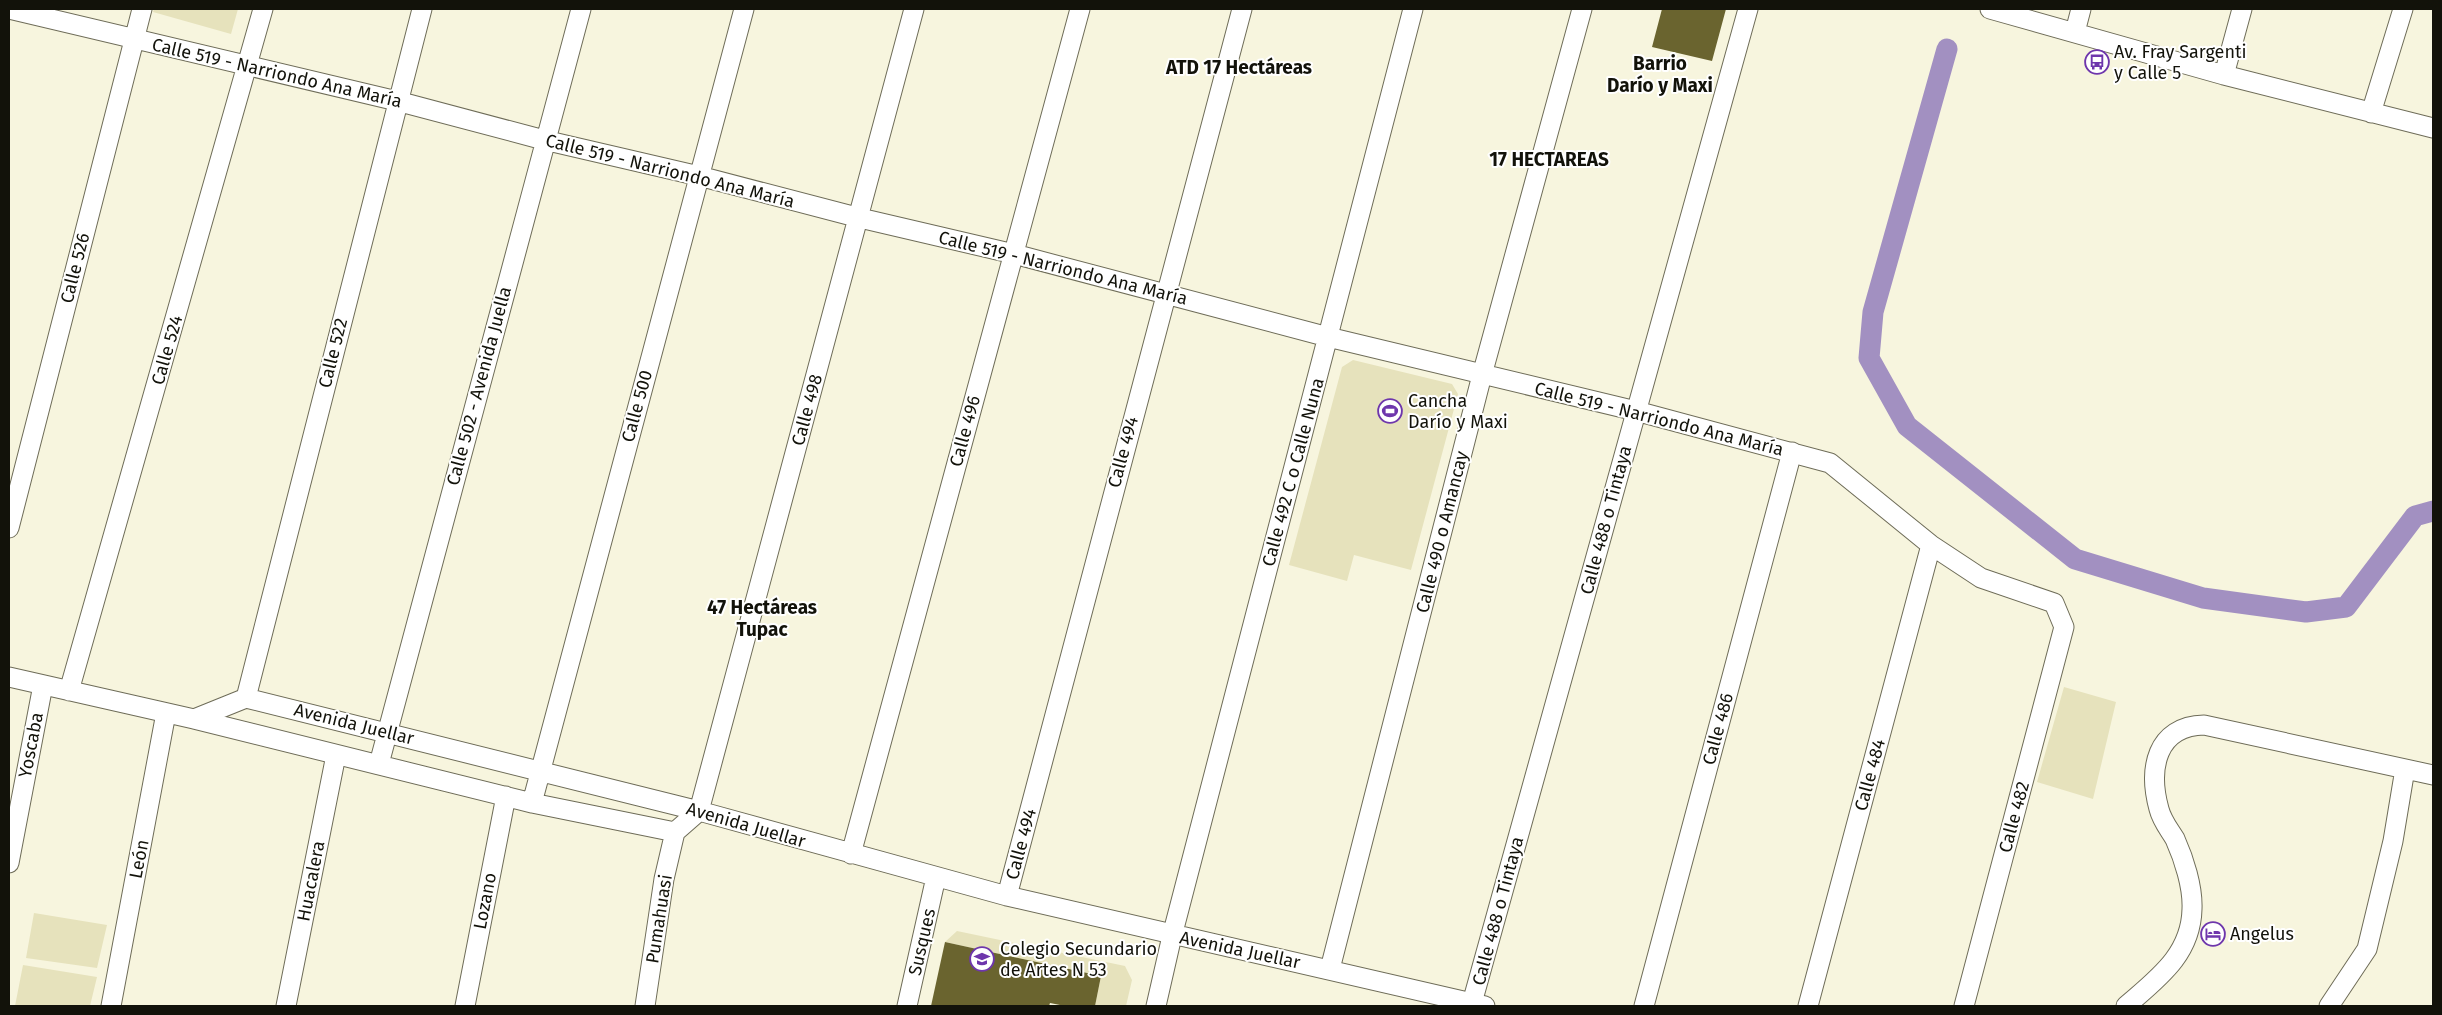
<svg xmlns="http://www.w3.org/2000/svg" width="2442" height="1015" font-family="'Fira Sans',sans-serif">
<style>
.green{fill:#e6e2bc}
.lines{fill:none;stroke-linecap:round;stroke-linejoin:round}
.canal{stroke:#a290c1;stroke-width:21}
.building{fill:#6a642f}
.minor-casing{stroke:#6e6c58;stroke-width:21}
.minor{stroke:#fff;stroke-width:19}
.labels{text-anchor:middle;stroke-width:4;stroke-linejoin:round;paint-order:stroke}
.poi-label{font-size:18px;fill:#12120a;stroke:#fff;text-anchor:start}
.street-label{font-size:18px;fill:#12120a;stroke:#fff}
.neighbourhood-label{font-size:19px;font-weight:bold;fill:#12120a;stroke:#fff}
</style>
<rect width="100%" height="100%" fill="#f7f5de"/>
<path class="green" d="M154,9H238L231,34L153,12Z
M1353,360L1452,384L1458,394L1411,570L1354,555L1347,581L1289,565L1342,367Z
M2064,687L2116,702L2093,799L2037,782Z
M34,913L107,925L97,968L26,958Z
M957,931L1125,966L1132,980L1126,1006H1095L1101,976L945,942Z
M23,965L97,977L90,1006H15Z"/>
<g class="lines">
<path class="canal" d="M1947,49L1873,312L1869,358L1907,426L2075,559L2203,598L2306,612L2346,607L2415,516L2433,511"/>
</g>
<path class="building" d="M1662,9H1726L1712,61L1652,47Z
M945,942L1101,976L1095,1006H1065L1050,1003L1049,1006H931Z"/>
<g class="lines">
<g class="minor-casing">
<path id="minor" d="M9,9L397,101L544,140L699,176L860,218L1014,254L1328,337L1636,411L1830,463L1931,545L1981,578L2054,603L2064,627L1964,1006
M1990,9L2224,75L2433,128
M2075,32L2081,9
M2224,75L2242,9
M2371,113L2403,9
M9,528L142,9
M9,677L194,719L246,698L699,811L1007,896L1485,1006
M69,691L263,9
M246,698L422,9
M194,719L532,803L675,832
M379,764L581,9
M532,803L744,9
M675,832L699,811L914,9
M851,854L1080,9
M9,863L43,685
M1007,896L1242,9
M1330,969L1482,375L1582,9
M1472,1003L1748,9
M111,1006L166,713
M286,1006L336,755
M465,1006L506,796
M645,1006L664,879L675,832
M907,1006L936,877
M1156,1006L1172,936L1413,9
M1644,1006L1792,452
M1808,1006L1931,545
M2126,1006C2157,979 2191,955 2192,909C2193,887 2184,859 2175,839C2169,829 2162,821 2159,809C2148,769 2156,726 2204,725L2433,775
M2329,1006L2367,949L2393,841L2405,769"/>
</g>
<use href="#minor" class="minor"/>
</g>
<defs>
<g id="bus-ring" transform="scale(1.25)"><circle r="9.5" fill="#fff" stroke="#6e36ac" stroke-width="1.5"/><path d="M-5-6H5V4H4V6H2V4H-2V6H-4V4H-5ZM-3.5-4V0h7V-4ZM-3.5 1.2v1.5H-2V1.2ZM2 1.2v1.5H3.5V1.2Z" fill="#6e36ac"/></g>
<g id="stadium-ring" transform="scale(1.25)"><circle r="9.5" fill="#fff" stroke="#6e36ac" stroke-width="1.5"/><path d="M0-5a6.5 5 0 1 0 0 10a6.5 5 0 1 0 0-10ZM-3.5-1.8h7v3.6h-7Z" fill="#6e36ac"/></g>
<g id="hotel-ring" transform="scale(1.25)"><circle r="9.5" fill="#fff" stroke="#6e36ac" stroke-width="1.5"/><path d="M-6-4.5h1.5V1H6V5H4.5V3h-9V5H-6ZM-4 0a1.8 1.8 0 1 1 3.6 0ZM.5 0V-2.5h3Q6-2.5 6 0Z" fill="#6e36ac"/></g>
<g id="school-ring" transform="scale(1.25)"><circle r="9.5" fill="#fff" stroke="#6e36ac" stroke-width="1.5"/><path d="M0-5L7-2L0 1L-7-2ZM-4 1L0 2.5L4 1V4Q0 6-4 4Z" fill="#6e36ac"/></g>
</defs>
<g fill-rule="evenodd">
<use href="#bus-ring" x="2097" y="62"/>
<use href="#stadium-ring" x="1390" y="411"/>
<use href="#hotel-ring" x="2213" y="934"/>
<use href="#school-ring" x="982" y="959"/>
</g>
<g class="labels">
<g class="poi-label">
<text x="2114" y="58">Av. Fray Sargenti<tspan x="2114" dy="21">y Calle 5</tspan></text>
<text x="1408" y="407">Cancha<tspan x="1408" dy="21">Darío y Maxi</tspan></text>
<text x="2230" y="940">Angelus</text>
<text x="1000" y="955">Colegio Secundario<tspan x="1000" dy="21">de Artes N 53</tspan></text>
</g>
<g class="street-label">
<text transform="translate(277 73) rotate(13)" y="6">Calle 519 - Narriondo Ana María</text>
<text transform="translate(670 171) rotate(14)" y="6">Calle 519 - Narriondo Ana María</text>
<text transform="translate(75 268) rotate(-76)" y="6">Calle 526</text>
<text transform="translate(1063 268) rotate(14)" y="6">Calle 519 - Narriondo Ana María</text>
<text transform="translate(167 350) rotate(-74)" y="6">Calle 524</text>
<text transform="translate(333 353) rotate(-76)" y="6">Calle 522</text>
<text transform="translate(479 386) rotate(-75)" y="6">Calle 502 - Avenida Juella</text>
<text transform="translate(637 406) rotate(-75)" y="6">Calle 500</text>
<text transform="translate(807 410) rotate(-75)" y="6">Calle 498</text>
<text transform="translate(1659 419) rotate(14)" y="6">Calle 519 - Narriondo Ana María</text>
<text transform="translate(965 431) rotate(-75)" y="6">Calle 496</text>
<text transform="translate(1123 452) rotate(-75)" y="6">Calle 494</text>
<text transform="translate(1293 472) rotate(-75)" y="6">Calle 492 C o Calle Nuna</text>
<text transform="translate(1606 520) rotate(-75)" y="6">Calle 488 o Tintaya</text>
<text transform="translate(1442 532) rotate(-76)" y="6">Calle 490 o Amancay</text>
<text transform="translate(354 724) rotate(14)" y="6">Avenida Juellar</text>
<text transform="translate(1718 729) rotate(-75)" y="6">Calle 486</text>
<text transform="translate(31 745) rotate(-79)" y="6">Yoscaba</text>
<text transform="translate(1870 775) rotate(-75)" y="6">Calle 484</text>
<text transform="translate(2014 817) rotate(-75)" y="6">Calle 482</text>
<text transform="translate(746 825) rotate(16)" y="6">Avenida Juellar</text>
<text transform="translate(1021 844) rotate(-75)" y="6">Calle 494</text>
<text transform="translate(139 859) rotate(-79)" y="6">León</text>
<text transform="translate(311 881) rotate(-79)" y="6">Huacalera</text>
<text transform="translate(485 901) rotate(-79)" y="6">Lozano</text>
<text transform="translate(1498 911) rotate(-75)" y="6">Calle 488 o Tintaya</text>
<text transform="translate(659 919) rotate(-81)" y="6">Pumahuasi</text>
<text transform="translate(922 942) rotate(-77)" y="6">Susques</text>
<text transform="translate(1240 950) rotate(12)" y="6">Avenida Juellar</text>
</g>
<g class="neighbourhood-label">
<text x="1660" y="70">Barrio<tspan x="1660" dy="22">Darío y Maxi</tspan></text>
<text x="1239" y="74">ATD 17 Hectáreas</text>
<text x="1549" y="166">17 HECTAREAS</text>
<text x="762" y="614">47 Hectáreas<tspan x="762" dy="22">Tupac</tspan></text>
</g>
</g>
<rect width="2442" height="1015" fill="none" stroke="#12120a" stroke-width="20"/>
</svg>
